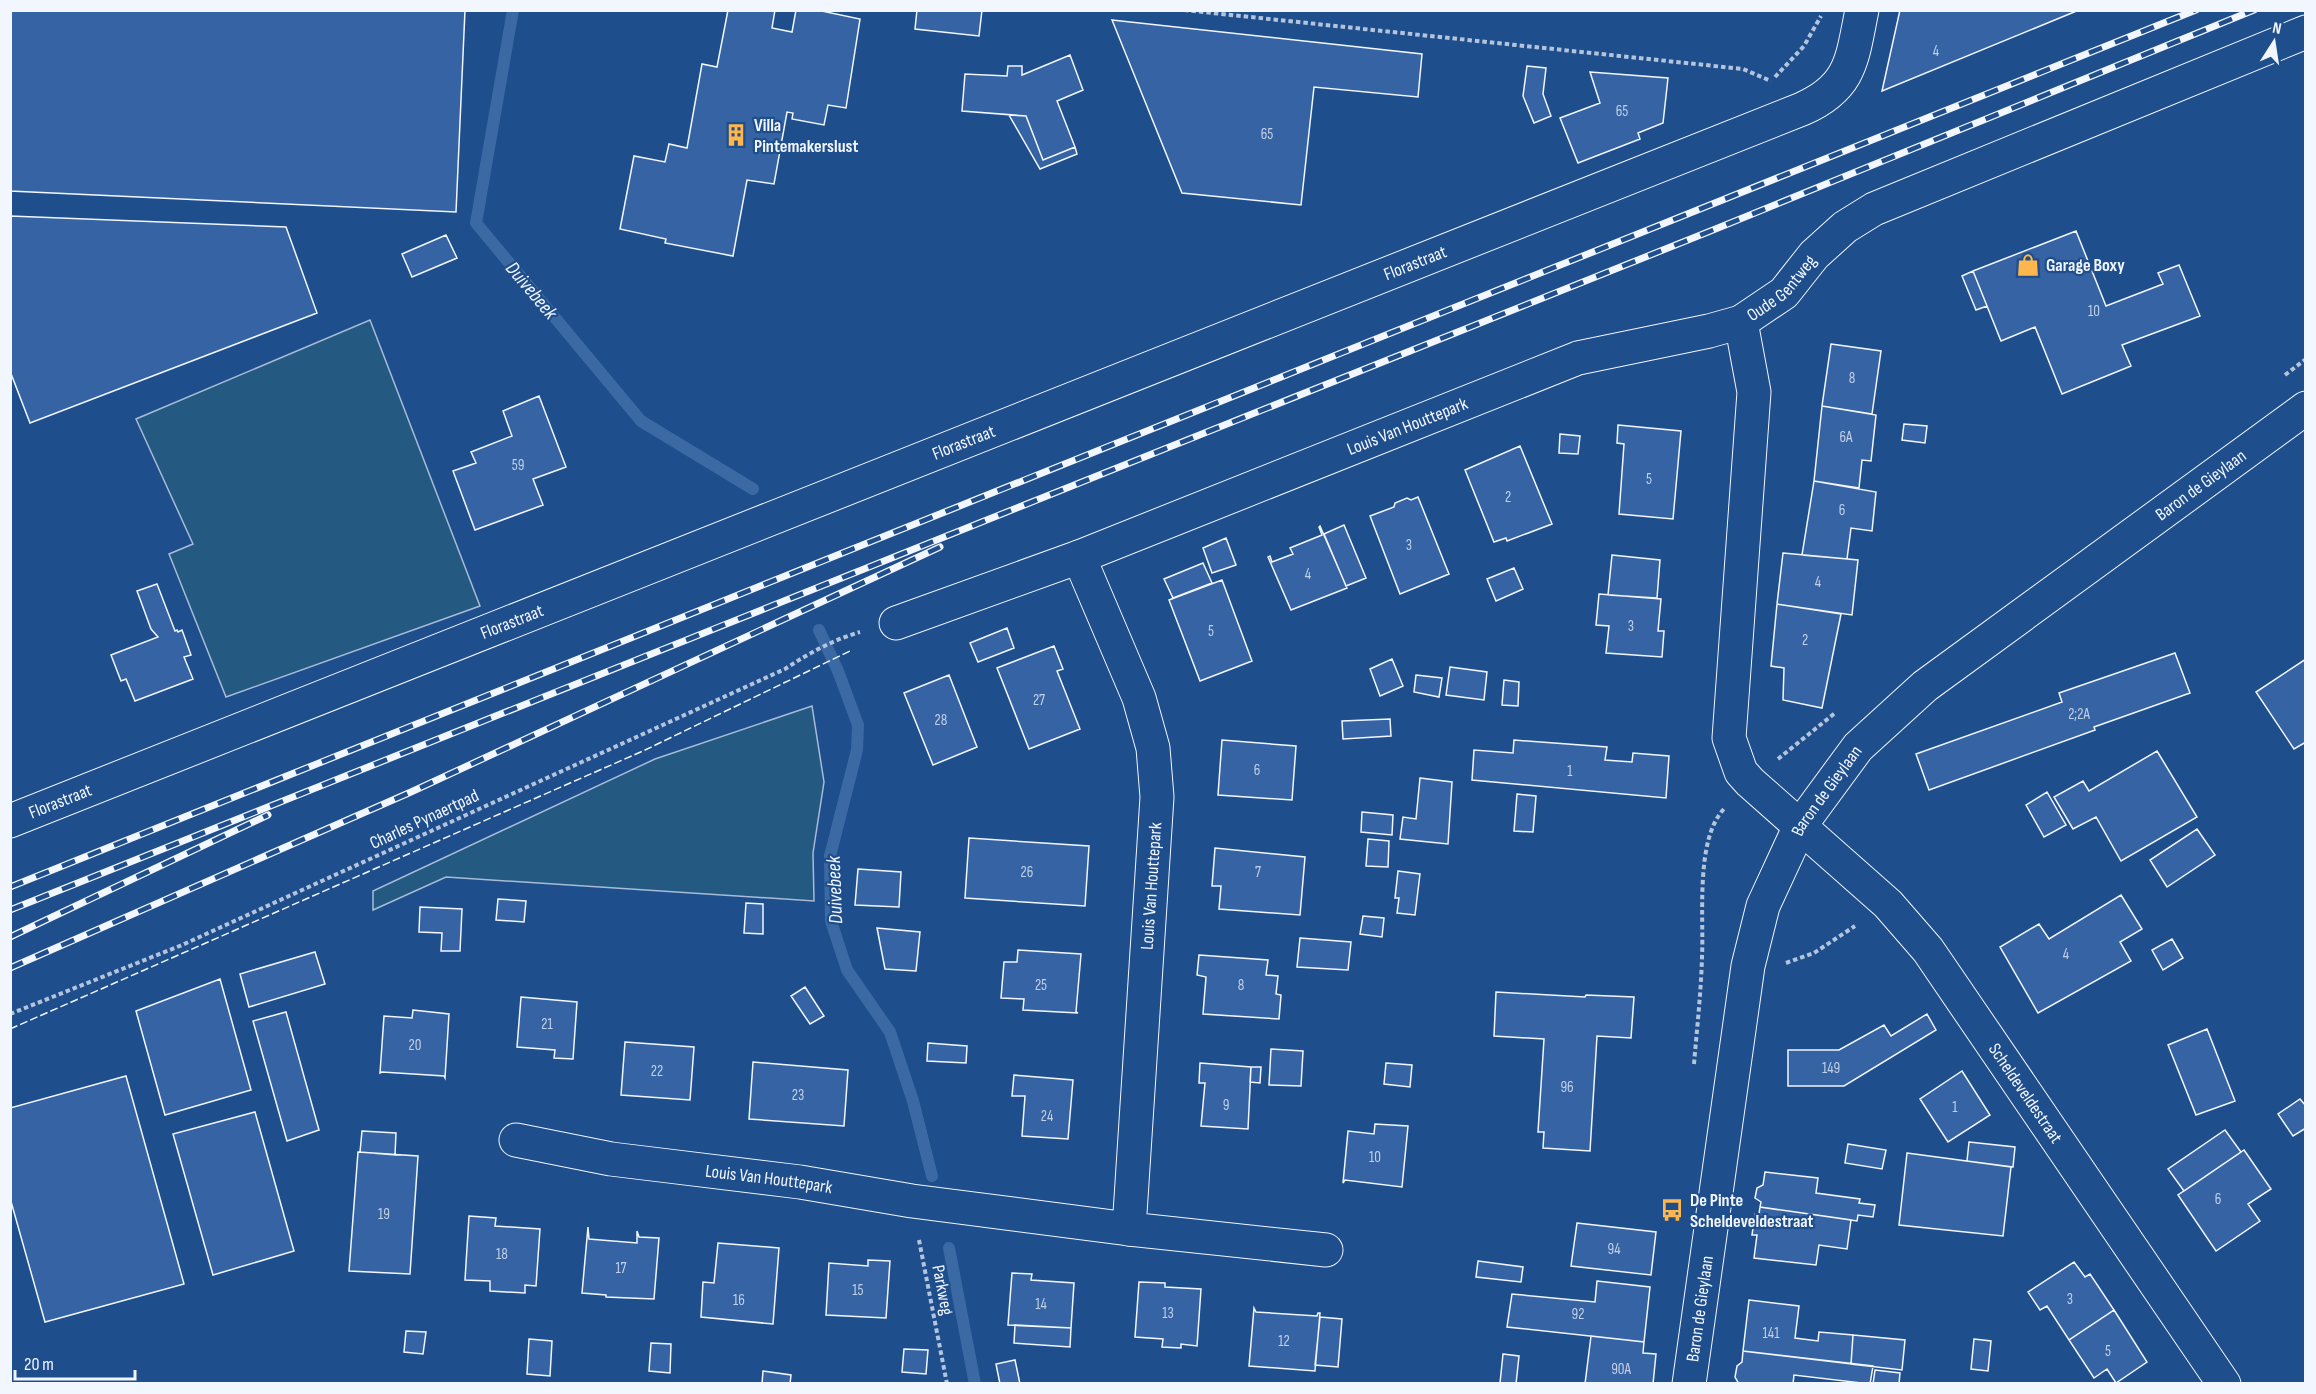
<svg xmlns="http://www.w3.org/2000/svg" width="2316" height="1394" font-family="'Sofia Sans Condensed',sans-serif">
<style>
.green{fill:#245a82;stroke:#a8bbd7;stroke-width:1.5}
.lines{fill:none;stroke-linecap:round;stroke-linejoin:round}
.stream{stroke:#3b69a3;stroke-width:12}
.building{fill:#3563a3;stroke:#f2f6ff;stroke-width:1.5}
.minor-casing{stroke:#f2f6ff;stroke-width:35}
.path{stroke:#b3c4dc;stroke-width:4;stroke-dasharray:4.5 3;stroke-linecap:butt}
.minor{stroke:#1f4e8c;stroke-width:33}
.rail-casing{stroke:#f2f6ff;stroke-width:7}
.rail{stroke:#1f4e8c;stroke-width:4.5;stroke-dasharray:14;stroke-linecap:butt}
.fence{stroke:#f2f6ff;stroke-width:1.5;stroke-dasharray:8 3;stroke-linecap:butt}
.labels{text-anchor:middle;stroke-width:4.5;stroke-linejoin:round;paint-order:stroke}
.number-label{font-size:15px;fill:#c3d1e8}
.poi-label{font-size:18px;font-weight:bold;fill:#f2f6ff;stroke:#1f4e8c;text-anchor:start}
.street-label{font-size:18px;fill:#f2f6ff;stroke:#1f4e8c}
.water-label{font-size:20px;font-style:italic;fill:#f2f6ff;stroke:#1f4e8c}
</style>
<rect width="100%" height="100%" fill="#1f4e8c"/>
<path class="green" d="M370,320L480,606L226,697L169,554L193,544L136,419Z
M812,706L824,782L813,853L814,901L446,877L373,910V891L655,759Z"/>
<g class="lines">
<path class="stream" d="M513,10L476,223L641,421L753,489
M819,630L838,671L858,725L857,750L830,856L831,921L847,970L890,1032L913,1101L932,1176
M949,1248L975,1384"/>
</g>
<path class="building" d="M10,10H465L456,212L10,191Z
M728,10H775L772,28L792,32L796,10H817L860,19L846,108L828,105L824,125L792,119L793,113L787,112L774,184L747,180L733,256L665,243L666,239L620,229L634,156L665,162L669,144L687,148L702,64L717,67Z
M917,10H982L979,36L915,29Z
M1900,10H2079L1882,91Z
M1112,20L1422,54L1418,97L1314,87L1301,205L1182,193Z
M1070,55L1083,90L1057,101L1075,147L1043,160L1026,116L962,111L965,74L1007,76L1008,66H1022V75Z
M1527,66L1546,68L1543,94L1551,116L1534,123L1523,96Z
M1590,72L1668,78L1663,123L1638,133L1640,139L1578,163L1560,118L1600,103Z
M1009,115L1026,116L1043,160L1075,147L1077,154L1040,169Z
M10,216L286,227L317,313L30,423L10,371Z
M2076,231L2106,306L2163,284L2158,273L2179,265L2200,316L2122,345L2131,366L2062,394L2035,327L2001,341L1973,271Z
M446,235L457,258L412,277L402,254Z
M1973,271L1987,306L1976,310L1962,276Z
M1973,271L1987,306L1976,310L1962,276Z
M1831,344L1881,351L1872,414L1822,406Z
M539,396L566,467L533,479L543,505L475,530L453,471L476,463L471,452L512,436L503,411Z
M1822,406L1876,415L1871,461L1862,460L1859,488L1814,481Z
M1904,424L1927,426L1925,443L1902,440Z
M1618,425L1681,431L1673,519L1619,514L1624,444L1617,443Z
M1560,434L1580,436L1578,454L1559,453Z
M1520,446L1552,524L1507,541L1506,538L1494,542L1465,470Z
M1814,481L1876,492L1872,531L1851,528L1847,559L1802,555Z
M1418,497L1449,574L1400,594L1370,516L1394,507L1395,503L1407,498L1411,500Z
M1344,525L1366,578L1346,586L1324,534Z
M1320,526L1347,588L1291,610L1268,557L1270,556L1272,562L1293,554L1290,548L1322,535L1319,527Z
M1226,538L1236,565L1212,573L1203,548Z
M1783,553L1858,560L1852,615L1777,604Z
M1612,555L1660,560L1657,598L1608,595Z
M1203,563L1212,583L1173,598L1164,579Z
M1514,568L1523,589L1496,601L1487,579Z
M1222,580L1252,661L1200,681L1169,600Z
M157,584L175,631L177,630L178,632L182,630L191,655L184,657L193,679L135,701L126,679L121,681L111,655L158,637L151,629L137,591Z
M1599,594L1661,599L1658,631H1664L1662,657L1606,653L1609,626L1596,625Z
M1777,604L1841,614L1822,708L1783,700L1784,668L1771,666Z
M1007,628L1014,648L978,662L970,643Z
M1054,646L1063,669L1057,671L1080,729L1029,749L997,668Z
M2175,653L2190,693L2094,727L2095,730L1929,790L1916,754L2062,702L2059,693Z
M1392,659L1403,686L1380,696L1370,669Z
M2306,659V742L2294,749L2256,692Z
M1450,667L1487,672L1484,700L1446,695Z
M949,675L977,747L933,765L904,693Z
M1416,675L1442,678L1439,697L1414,692Z
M1504,680L1519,682L1518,706L1502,705Z
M1390,719L1391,736L1343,739L1342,721Z
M1222,740L1296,746L1292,800L1218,795Z
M1514,740L1607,747L1605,760L1632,762L1633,753L1669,756L1666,798L1472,780L1474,750L1513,753Z
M2157,751L2197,817L2121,861L2096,817L2073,829L2054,797L2083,781L2089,791Z
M1420,778L1452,782L1448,844L1400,839L1403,817L1416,819Z
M2047,792L2066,825L2044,837L2026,805Z
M1517,794L1536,796L1533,832L1514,831Z
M1362,812L1393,815L1392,835L1361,832Z
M2197,829L2215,855L2167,887L2150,860Z
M969,838L1089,846L1085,906L965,898Z
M1368,839L1389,841L1388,867L1366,866Z
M1215,848L1305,857L1300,915L1219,909L1221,886H1212Z
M858,869L901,872L899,907L855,905Z
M1398,871L1420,874L1415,915L1397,913L1399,898H1395Z
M2121,895L2142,929L2120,942L2131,961L2038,1013L2000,947L2039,924L2049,939Z
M498,899L526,901L524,922L496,920Z
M746,903L763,904V934L744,933Z
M420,907L462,909L460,951H441L442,933L419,932Z
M1363,916L1384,918L1382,937L1360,934Z
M877,928L920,932L916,971L885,969Z
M1300,938L1351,942L1348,970L1297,967Z
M2172,939L2183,958L2163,970L2152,950Z
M1018,950L1081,954L1076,1012L1078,1013L1023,1010L1024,999L1001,998L1004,962H1017Z
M315,952L325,984L249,1007L240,974Z
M1199,955L1268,960L1266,975L1278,976L1276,994L1281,995L1279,1019L1203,1014L1206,977L1197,975Z
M220,979L251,1090L165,1115L136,1011Z
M805,987L824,1016L810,1024L791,996Z
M1496,992L1585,997L1586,995L1634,997L1631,1038L1597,1036L1590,1151L1543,1148L1544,1132H1538L1544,1039L1494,1036Z
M521,997L577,1002L573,1059L554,1058L555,1050L517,1047Z
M413,1010L449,1014L445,1078L444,1076L382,1072L380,1073L384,1016L412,1018Z
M286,1012L319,1130L287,1141L253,1021Z
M1927,1014L1936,1030L1844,1086H1788V1050H1839L1884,1025L1891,1036Z
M2207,1029L2235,1101L2196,1115L2168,1045Z
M625,1042L694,1047L690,1100L621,1095Z
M928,1043L967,1046L966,1063L927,1061Z
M1271,1049L1303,1051L1301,1086L1269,1085Z
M753,1062L848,1070L844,1126L749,1119Z
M1200,1063L1251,1067L1248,1129L1201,1126L1205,1083H1199Z
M1386,1063L1412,1065L1410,1087L1384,1084Z
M1251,1067H1261L1260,1083L1250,1082Z
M1962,1071L1990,1115L1948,1142L1920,1099Z
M1014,1075L1073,1080L1068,1139L1022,1136L1025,1096H1012Z
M126,1076L184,1284L45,1322L10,1198V1108Z
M2300,1099L2306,1106V1128L2293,1136L2278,1114Z
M255,1112L294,1251L213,1275L173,1134Z
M1375,1124L1408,1126L1402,1187L1345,1180L1343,1183L1348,1131L1374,1134Z
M2225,1130L2241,1152L2184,1191L2168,1169Z
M362,1131L396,1133L395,1155L360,1152Z
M1969,1142L2015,1147L2013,1167L1967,1161Z
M1848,1144L1886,1150L1882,1169L1845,1163Z
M2244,1150L2271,1189L2248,1204L2260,1221L2216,1251L2178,1195Z
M358,1152L418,1156L410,1274L349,1271Z
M1907,1153L2011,1167L2003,1236L1899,1225Z
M1765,1172L1818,1178L1816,1193L1860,1199L1859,1203L1875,1205L1873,1217L1858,1215L1857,1221L1760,1207L1761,1202L1755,1198L1757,1188L1763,1185Z
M1760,1207L1851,1220L1847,1249L1819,1245L1816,1265L1754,1258L1757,1235H1752L1755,1214H1759Z
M469,1216L496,1218L495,1226L540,1229L536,1286L525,1285V1293L490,1291V1281L465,1280Z
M1577,1223L1656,1232L1651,1275L1571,1266Z
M588,1227L589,1239L637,1243V1231L639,1237L659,1238L654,1299L606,1297V1295L582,1293Z
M718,1243L779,1248L773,1324L701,1317L703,1282L714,1283Z
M868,1260L890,1261L886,1318L826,1315L829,1263L868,1266Z
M1478,1261L1523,1267L1521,1282L1476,1277Z
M2074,1262L2085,1277L2090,1274L2114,1310L2069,1340L2047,1306L2040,1310L2028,1292Z
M1012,1273L1032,1274L1031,1280L1074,1283L1071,1328L1008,1325Z
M1597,1281L1650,1287L1644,1342L1507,1327L1512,1294L1595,1302Z
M1139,1282L1165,1283V1287L1201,1289L1197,1346L1181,1344V1348L1162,1347L1163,1339L1135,1337Z
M1749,1300L1799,1306L1795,1338L1818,1341L1819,1332L1853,1335L1851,1364L1743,1351Z
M1254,1308L1256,1312L1317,1316L1318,1313H1320L1315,1371L1249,1366Z
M2114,1310L2147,1362L2116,1383L2107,1369L2094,1378L2069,1340Z
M1320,1317L1342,1319L1338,1367L1315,1365Z
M1015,1325L1071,1328L1070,1347L1014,1343Z
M406,1331L426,1332L423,1354L404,1352Z
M1853,1335L1905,1340L1902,1370L1851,1364Z
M1591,1336L1644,1342L1643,1353L1656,1354L1653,1384H1585Z
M529,1339L552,1341L550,1376L527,1374Z
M1974,1339L1991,1341L1988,1371L1971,1369Z
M651,1343L671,1344L670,1373L649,1371Z
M904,1349L928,1350L926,1374L902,1372Z
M1743,1351L1873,1366L1870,1384L1794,1375L1793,1384H1739L1735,1377L1737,1366L1742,1362Z
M1503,1354L1519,1356L1516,1384L1500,1383Z
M1015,1360L1020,1384H1000L996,1364Z
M1875,1370L1900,1373L1899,1384H1873Z
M763,1371L791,1375L790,1384H762Z"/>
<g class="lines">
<g class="minor-casing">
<g id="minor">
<path id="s1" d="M1741,322L1754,392L1729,738L1741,772L1750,782L1888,904L1928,950L2224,1384"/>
<path d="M1079,557L1139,698L1153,748L1157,797L1129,1229L1326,1250"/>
<path id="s2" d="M896,623L1079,557L1578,358L1709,331L1741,322L1784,293L1814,255L1845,227L1874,209L2306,32"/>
<path id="s3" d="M10,821L1802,109C1852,87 1852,59 1862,10"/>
<path id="s4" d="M516,1140L611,1159L800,1182L912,1201L1129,1229"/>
<path id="s5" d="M1689,1384L1748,966L1763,906L1800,826L1858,747L1925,686L2306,408"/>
</g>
</g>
<path class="path" d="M1184,10L1743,69L1771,81
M1775,77L1804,46L1821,16
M2285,375L2306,359
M1778,759L1835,713
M1786,963L1814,953L1855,926
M10,1014L182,945L785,669C809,653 833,640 860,632
M1694,1064C1697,1028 1701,993 1702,957C1704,918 1695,839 1724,809
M919,1240L947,1384"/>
<use href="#minor" class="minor"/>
<g class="rail-casing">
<path id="rail" d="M10,887L2196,10
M10,910L1713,230L2254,10
M10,937L268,815
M10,968L411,792L940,547"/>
</g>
<use href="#rail" class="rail"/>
<path class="fence" d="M10,1029L643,751L850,651"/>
</g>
<defs>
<g id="building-bare" transform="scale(1.8)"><path d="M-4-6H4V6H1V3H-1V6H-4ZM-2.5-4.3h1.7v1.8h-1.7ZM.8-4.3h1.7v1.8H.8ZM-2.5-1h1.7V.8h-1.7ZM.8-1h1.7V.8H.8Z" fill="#ffb74d" stroke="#1f4e8c" stroke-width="2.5" paint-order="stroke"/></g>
<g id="shop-bare" transform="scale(1.8)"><path d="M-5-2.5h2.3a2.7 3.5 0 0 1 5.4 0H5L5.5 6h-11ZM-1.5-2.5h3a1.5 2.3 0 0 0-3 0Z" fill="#ffb74d" stroke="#1f4e8c" stroke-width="2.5" paint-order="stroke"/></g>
<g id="bus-bare" transform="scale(1.8)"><path d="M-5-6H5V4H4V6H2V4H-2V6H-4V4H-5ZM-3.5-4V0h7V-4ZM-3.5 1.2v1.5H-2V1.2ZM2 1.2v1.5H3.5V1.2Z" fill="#ffb74d" stroke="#1f4e8c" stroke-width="2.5" paint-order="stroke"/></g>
</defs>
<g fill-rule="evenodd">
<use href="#building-bare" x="736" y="135"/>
<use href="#shop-bare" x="2028" y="265"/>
<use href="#bus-bare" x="1672" y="1210"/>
</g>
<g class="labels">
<g class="number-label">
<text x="1936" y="56">4</text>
<text x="1622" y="116">65</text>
<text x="1267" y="139">65</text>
<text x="2094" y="316">10</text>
<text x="1852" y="383">8</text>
<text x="1846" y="442">6A</text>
<text x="518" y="470">59</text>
<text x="1649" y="484">5</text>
<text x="1508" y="502">2</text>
<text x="1842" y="515">6</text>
<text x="1409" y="550">3</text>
<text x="1308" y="579">4</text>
<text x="1818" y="587">4</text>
<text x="1631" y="631">3</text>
<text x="1211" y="636">5</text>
<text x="1805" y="645">2</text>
<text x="1039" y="705">27</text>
<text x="2079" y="719">2;2A</text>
<text x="941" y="725">28</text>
<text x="1257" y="775">6</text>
<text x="1570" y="776">1</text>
<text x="1027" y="877">26</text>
<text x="1258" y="877">7</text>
<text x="2066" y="959">4</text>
<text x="1041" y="990">25</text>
<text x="1241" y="990">8</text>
<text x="547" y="1029">21</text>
<text x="415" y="1050">20</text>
<text x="1831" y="1073">149</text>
<text x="657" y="1076">22</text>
<text x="1567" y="1092">96</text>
<text x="798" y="1100">23</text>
<text x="1226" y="1110">9</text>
<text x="1955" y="1112">1</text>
<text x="1047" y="1121">24</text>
<text x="1375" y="1162">10</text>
<text x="2218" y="1204">6</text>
<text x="384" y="1219">19</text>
<text x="1614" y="1254">94</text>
<text x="502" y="1259">18</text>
<text x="621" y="1273">17</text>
<text x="858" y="1295">15</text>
<text x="2070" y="1304">3</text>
<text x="739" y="1305">16</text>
<text x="1041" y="1309">14</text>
<text x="1168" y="1318">13</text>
<text x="1578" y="1319">92</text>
<text x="1771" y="1338">141</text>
<text x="1284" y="1346">12</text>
<text x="2108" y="1356">5</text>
<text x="1621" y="1374">90A</text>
</g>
<g class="poi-label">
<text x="754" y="131">Villa<tspan x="754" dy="21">Pintemakerslust</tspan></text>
<text x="2046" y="271">Garage Boxy</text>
<text x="1690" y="1206">De Pinte<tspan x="1690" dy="21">Scheldeveldestraat</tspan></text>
</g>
<g class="street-label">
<text dy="6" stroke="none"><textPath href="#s3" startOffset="1512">Florastraat</textPath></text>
<text dy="6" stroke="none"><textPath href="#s2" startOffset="952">Oude Gentweg</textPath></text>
<text dy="6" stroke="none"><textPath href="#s2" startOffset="548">Louis Van Houttepark</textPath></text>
<text dy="6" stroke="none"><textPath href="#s3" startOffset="1026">Florastraat</textPath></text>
<text dy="6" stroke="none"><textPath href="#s5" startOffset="1102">Baron de Gieylaan</textPath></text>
<text dy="6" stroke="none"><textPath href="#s3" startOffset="540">Florastraat</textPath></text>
<text dy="6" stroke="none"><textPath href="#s5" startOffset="616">Baron de Gieylaan</textPath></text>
<text dy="6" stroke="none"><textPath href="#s3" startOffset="54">Florastraat</textPath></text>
<text transform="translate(424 819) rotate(-25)" y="6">Charles Pynaertpad</text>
<text transform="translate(1151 886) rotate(-86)" y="6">Louis Van Houttepark</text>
<text dy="6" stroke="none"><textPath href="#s1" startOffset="886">Scheldeveldestraat</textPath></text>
<text dy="6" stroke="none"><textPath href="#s4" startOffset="256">Louis Van Houttepark</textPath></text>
<text transform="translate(943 1290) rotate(79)" y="6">Parkweg</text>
<text dy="6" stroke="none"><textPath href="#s5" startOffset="76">Baron de Gieylaan</textPath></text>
</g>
<g class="water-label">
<text transform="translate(532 290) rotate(50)" y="7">Duivebeek</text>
<text transform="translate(834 890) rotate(-92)" y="7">Duivebeek</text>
</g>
</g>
<rect width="2316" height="1394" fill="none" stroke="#f2f6ff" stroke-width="24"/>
<g transform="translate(2274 42) rotate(12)" stroke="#1f4e8c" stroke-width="4.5" paint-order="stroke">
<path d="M0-4.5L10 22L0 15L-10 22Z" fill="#f2f6ff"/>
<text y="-9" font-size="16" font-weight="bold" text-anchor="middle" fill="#f2f6ff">N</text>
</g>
<path d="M15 1370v9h120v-9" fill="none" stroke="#f2f6ff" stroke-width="3"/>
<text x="24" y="1370" font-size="18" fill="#f2f6ff" stroke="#1f4e8c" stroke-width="4.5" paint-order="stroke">20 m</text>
</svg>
